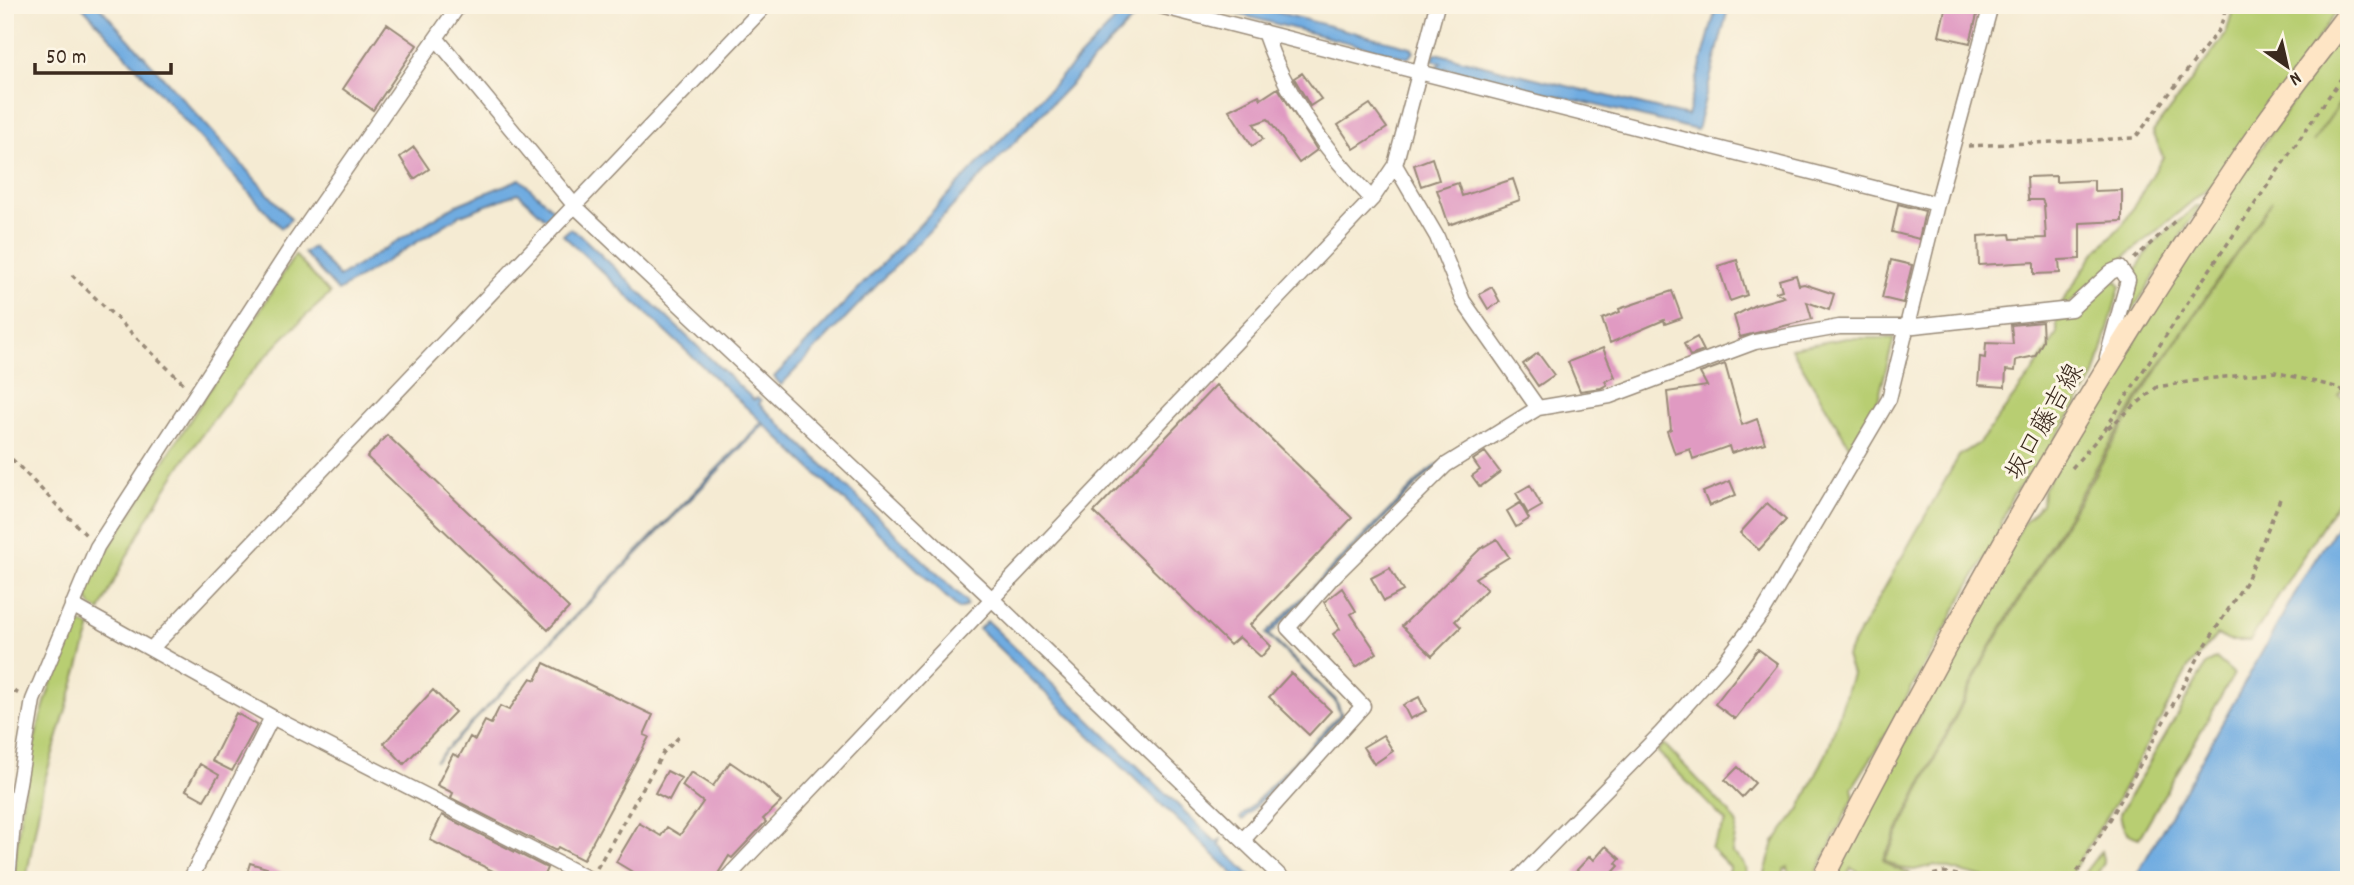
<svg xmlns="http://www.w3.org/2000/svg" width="2354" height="885" font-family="Dekko,'Klee One',sans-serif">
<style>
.green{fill:#b8ce72;stroke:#7a7c48;stroke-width:2}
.water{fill:#70ace1;stroke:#566b80;stroke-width:2}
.building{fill:#e09ac2}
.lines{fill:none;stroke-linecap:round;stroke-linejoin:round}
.minor-casing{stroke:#988a78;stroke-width:17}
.secondary-casing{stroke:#988a78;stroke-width:24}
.path{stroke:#988a78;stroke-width:3.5;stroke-dasharray:5 5;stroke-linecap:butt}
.minor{stroke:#fff;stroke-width:14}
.secondary{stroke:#fee5c5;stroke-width:21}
.labels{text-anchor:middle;stroke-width:6;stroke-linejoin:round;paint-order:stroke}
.street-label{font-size:26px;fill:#3b2a1e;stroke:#fcf5e5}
</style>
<rect width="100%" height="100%" fill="#fcf5e5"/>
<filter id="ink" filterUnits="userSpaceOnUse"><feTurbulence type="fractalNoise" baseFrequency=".0143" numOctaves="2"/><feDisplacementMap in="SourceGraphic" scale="14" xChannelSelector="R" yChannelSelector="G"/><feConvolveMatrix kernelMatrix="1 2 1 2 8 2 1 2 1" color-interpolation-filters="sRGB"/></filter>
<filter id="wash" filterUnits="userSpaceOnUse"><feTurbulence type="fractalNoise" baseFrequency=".00686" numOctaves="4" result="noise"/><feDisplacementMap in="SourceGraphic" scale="28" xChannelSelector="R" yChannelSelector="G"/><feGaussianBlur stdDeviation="1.57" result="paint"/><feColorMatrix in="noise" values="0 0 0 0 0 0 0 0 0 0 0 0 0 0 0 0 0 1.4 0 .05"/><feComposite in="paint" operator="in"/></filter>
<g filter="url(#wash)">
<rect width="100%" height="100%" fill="#f5ebd3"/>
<path class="green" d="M2234,5H2341L2225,174L2067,305L2061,304L2093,255L2124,223L2163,157L2153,132L2226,34Z
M2349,23V89L2313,142L2349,91V390L2345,388L2338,395L2349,401V483L2250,641H2229L2217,635L2188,668L2116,802L2067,880H1991L1935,865L1914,870L1899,868L1885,860L1985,658L2151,380L2272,201L2149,380L2089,479L1985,656L1883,860L1896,869L1910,873L1904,880H1873L1851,868L1845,880H1830L2023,524L2042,504L2043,490C2140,330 2238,174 2349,23Z
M2196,206H2200L2115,337L2135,271L2152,245Z
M295,255L330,294C230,381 155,491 100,611L91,606L85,594L96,568Z
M2117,281L2120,286L2095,376L2032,477C2008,490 2006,514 1996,538L1882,741L1852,788L1854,797L1813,880H1790L1788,867L1784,869V880H1763L1774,842L1799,810L1828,750L1852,674L1846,656L1959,456L1979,443L2031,374L2057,334V321L2066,318L2110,282Z
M1847,338H1894L1878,400L1850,447L1791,348Z
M82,624L91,627L43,786L26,880H14C19,794 38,704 74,626Z
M2216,658L2234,674L2139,838C2124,834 2122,827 2120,813L2206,665Z
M1664,744L1730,813L1737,825L1732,853C1743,860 1747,866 1746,880H1724L1730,867L1711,848L1726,822L1657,751Z
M2101,851L2104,863L2093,880H2079Z"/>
<path class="water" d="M81,5H98L291,219L281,228Z
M1203,5H1249L1411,47L1414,52L1408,58Z
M1717,5H1729L1697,130L1445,68L1444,71L1434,69L1441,63L1433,60L1435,53L1687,116Z
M1130,8L1140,10L1139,12H1134L1136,16L781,385L774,377L1122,13L1128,14Z
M520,179L554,210L550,217L545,218L518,193L461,215L338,291L304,253L313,247L339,277L454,206Z
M570,229L579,234L754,400L757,398L761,401L759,404L966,601L967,606L959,609L764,424L435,761L762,422L563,235Z
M1525,405L1526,408L1428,474L1269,635L1336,700L1342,715L1243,820L1240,818L1340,714L1335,701L1266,634L1427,472Z
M2349,508V880H2134L2307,572Z
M987,621L1216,842L1221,839L1219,845L1255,880H1240L979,629Z"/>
<g id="blocks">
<path class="building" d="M1946,5L1979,7L1970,43L1939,36Z
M387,24L417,45L373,110L343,89Z
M1302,73L1321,99L1310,106L1294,78Z
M1278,88L1317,150L1299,163L1268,119L1254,124L1263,139L1252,146L1229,110L1259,95L1261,99Z
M1370,104L1387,128L1354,149L1338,125Z
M414,147L429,169L414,179L400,157Z
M1432,158L1439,180L1421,186L1414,165Z
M2056,176V182L2094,180V191L2122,190V221L2080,223V259L2059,260L2060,273L2034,274V262L1979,265L1978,236L2010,234L2011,239L2046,238L2044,204L2042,200H2028L2027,177Z
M1513,179L1520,200L1449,225L1437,190L1458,183L1462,196Z
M1898,204L1925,211L1919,239L1892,232Z
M1737,260L1747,295L1730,301L1718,266Z
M1891,260L1912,265L1903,303L1882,298Z
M1796,275L1799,285L1804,284L1834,294L1829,310L1807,302L1812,319L1740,337L1734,316L1755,305L1784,297L1776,292L1782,290L1779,280Z
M1492,287L1500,302L1488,309L1479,294Z
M1672,291L1682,318L1665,324L1664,320L1610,343L1602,319L1620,312L1619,309Z
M2042,322L2043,341L2035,356L2016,360L2015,371L2006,370L2005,387L1978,385L1980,357L1985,358L1986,343L2013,344L2011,325Z
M1697,337L1704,351L1690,356L1684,344Z
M1603,348L1615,377L1605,381L1607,385L1601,388L1580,391L1568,362Z
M1538,353L1554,375L1538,386L1523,364Z
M1725,364L1742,425L1757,419L1765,443L1731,453L1729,446L1693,459L1690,449L1675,454L1667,431L1671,429L1667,392L1707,386L1700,373Z
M1216,385L1352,518L1250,625L1271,646L1261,657L1239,637L1230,645L1094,512Z
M387,435L569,608L548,630L367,457Z
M1485,452L1500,472L1480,487L1472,476L1480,470L1473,460Z
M1730,481L1736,495L1709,506L1703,492Z
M1530,485L1542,506L1528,514L1516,493Z
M1520,503L1529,519L1516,527L1507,511Z
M1767,503L1786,520L1759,550L1740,533Z
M1497,539L1509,557L1475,578L1487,589L1455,621L1461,627L1432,656L1402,626L1480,549Z
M1390,568L1403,591L1384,601L1371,578Z
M1342,588L1356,611L1351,614L1377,653L1356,667L1333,634L1340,629L1324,602Z
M1758,649L1778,664L1735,719L1715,704Z
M544,663L653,715L644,735L649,737L583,860L558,847L556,851L451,798L453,793L437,785L453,754L459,757L470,737L475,740L485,721L491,724L500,706L509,710L531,678L536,680Z
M1291,673L1331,711L1309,735L1269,697Z
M433,690L455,712L404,764L384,743Z
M1419,697L1426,711L1410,719L1403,705Z
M236,713L257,725L232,771L212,761Z
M1383,735L1393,751L1374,764L1363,747Z
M730,762L765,786L781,802L763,819L766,822L732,858L729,856L714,880H646L616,862L639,823L661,836L667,827L680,835L703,802L682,786L691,772L713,786Z
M200,764L219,775L204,800L186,790Z
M1738,767L1755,783L1742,797L1725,780Z
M667,771L681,778L669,800L655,793Z
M442,815L547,868L542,880H511L430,840Z
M1606,846L1620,859L1616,863L1619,866L1606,880H1584L1575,872L1590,856L1594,860Z
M250,863L293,876V880H245Z"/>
</g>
</g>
<g filter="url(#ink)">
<use href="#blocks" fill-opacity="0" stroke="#988a78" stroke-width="2"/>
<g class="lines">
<g class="minor-casing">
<path id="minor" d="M1156,5L1937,204
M1264,32C1286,96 1324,150 1372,199
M437,39L575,206L991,598L1284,880
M1395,165L1437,237L1463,301L1538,408
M72,605L272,717L591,880
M151,649L766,5
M1243,840L1363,706L1288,628L1331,579L1446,465L1538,408L1610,396L1755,342L1839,327H1905L2071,309L2111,272L2120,268L2128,280L2107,357
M8,880L14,813L33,700L97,547L294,243L459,5
M190,880L272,717
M725,880L1372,199L1395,165L1437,5
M1517,880L1661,733L1723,664L1763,612L1889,399L1937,204L1991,5"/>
</g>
<g class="secondary-casing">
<path id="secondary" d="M1822,880C1951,629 2089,383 2248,149C2279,103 2315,59 2349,13"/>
</g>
<path class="path" d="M1968,146L2135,138L2220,28L2227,5
M2134,259L2177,219
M72,275L184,384
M2108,428L2157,387L2206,379L2275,372L2336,387L2349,394
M5,452L86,535
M2072,468L2104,431L2193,294L2349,67
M5,686L21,695
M597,868L663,753L679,737
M1914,880L1943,872L1981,880
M2072,880L2111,818L2202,651L2248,578L2280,499"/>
<use href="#minor" class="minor"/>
<use href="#secondary" class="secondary"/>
</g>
</g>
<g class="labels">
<g class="street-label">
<text transform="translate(2043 421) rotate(-60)" y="9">坂口藤吉線</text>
</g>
</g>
<rect width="2354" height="885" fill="none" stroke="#fcf5e5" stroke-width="28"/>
<g transform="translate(2287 66) rotate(146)" stroke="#fcf5e5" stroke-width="5" paint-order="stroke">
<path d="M0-5L12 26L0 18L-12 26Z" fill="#3b2a1e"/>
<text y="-10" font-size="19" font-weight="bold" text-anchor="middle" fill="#3b2a1e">N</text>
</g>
<path d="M35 63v10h136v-10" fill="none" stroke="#3b2a1e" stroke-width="3.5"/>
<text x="46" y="63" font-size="21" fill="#3b2a1e" stroke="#fcf5e5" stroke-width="5" paint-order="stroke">50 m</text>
</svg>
